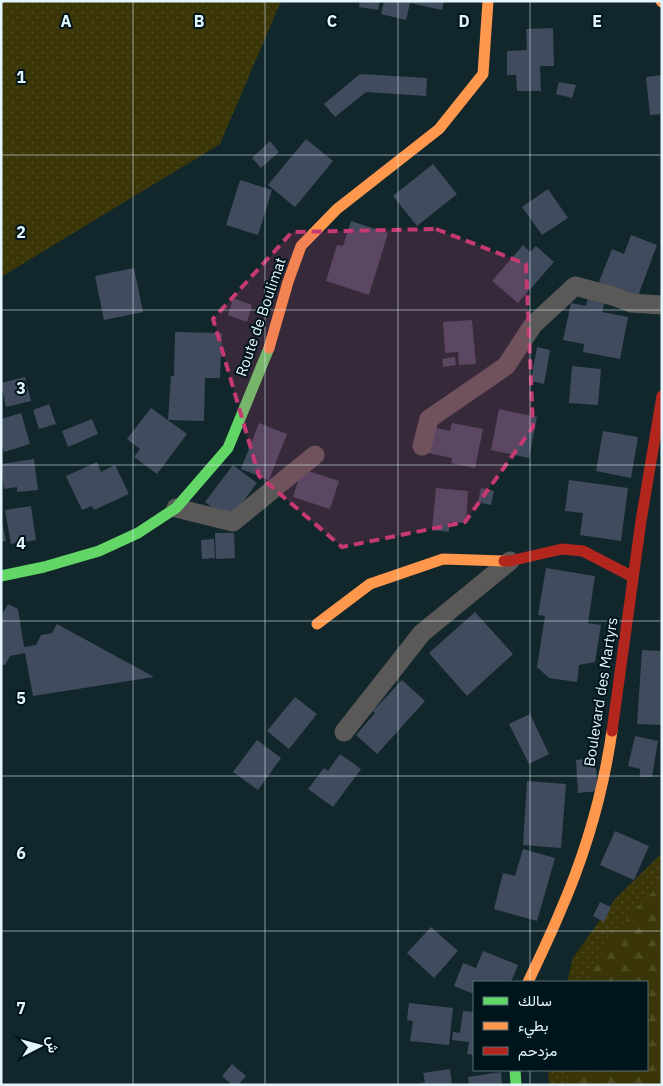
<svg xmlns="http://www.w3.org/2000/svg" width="663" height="1086" font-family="'IBM Plex Sans',Vazirmatn,sans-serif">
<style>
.grass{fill:url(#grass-dots)}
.forest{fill:url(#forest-firs)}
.building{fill:#414b5e}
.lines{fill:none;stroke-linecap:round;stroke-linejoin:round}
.street{stroke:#5b5958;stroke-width:19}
.fast{stroke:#63d668;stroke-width:11}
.slow{stroke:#ff974d;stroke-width:11}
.jam{stroke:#b3261e;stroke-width:11}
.marked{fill:#c73973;fill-opacity:0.2;stroke:#c73973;stroke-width:4;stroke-dasharray:10 6;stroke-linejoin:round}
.grid{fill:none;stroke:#e3f6fd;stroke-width:1;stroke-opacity:0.55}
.labels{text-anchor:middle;stroke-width:4;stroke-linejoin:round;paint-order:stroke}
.street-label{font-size:15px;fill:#e3f6fd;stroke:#00141c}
.grid-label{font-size:16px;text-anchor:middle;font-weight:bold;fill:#e3f6fd;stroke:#00141c;stroke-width:4;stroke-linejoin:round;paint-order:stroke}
</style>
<defs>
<pattern id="grass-dots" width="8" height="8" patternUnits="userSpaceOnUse" patternTransform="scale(1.25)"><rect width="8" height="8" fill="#3b3608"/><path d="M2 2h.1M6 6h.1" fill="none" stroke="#4e4a21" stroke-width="1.8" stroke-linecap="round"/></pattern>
<pattern id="forest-firs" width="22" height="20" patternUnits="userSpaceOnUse" patternTransform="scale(1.25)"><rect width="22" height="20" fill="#3b3608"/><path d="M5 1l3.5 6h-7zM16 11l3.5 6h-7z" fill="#4e4a21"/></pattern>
</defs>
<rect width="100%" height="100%" fill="#12272c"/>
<path class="grass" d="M1,1H281L220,144L1,277Z
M662,853V1085H549L548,1070H647V982H567L573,958L615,899Z"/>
<path class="forest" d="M662,883V1085H570L569,1070H647V982H589L592,968L631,913Z"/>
<path class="building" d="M360,1H380L378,10L359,7Z
M384,1H444L442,10L410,3L406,20L381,14Z
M553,28L554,66H540L541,91H517L516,75H507V51L527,50L526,29Z
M360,74L427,78L426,96L366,92L335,117L324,104Z
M662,75V114L650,115L646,77Z
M559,82L576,85L572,98L556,94Z
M306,139L333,161L295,207L268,185Z
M270,141L279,152L261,168L252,158Z
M433,164L457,194L417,226L393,196Z
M240,180L272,190L258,235L226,225Z
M548,189L568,218L542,235L522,207Z
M351,221L388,233L369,295L326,281L337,245L343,246Z
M631,235L657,245L638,296L599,282L612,249L624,254Z
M523,245L530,252L536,246L554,262L518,303L492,281Z
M134,268L143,312L104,320L95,276Z
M588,297L605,300L602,312L628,317L620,359L583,352L584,344L563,340L571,303L586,306Z
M233,298L252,305L247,322L228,315Z
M472,320L476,364L459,365L458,352L445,353L443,322Z
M175,332L222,333L220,378H205L204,421L168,420L171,376H174Z
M537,347L550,350L544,384L531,381Z
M455,357L456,365L443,367L442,359Z
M572,366L601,369L598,405L569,403Z
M25,377L31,401L6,407L1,383Z
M49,404L56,424L39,429L33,410Z
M151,408L187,434L157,474L134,457L140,449L127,439Z
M499,409L537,417L529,458L491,450Z
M21,413L30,444L4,452L1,440V419Z
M92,419L98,434L68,447L62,431Z
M259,423L287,434L269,480L241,469Z
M452,423L483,429L475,468L451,463L452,458L428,453L433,427L450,431Z
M603,431L638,437L631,478L596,471Z
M34,459L38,490L17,492V487L4,489L1,464Z
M97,462L101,472L115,465L129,494L94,510L92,506L82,510L66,476Z
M233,465L257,483L230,520L205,502Z
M302,469L339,481L330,509L293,497Z
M569,480L628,488L621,541L580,535L583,513L565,511Z
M436,488L468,491L466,523L449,522V532L432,530Z
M481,488L494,491L491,505L478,502Z
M31,506L36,540L11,544L5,510Z
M1,517L6,541L1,542Z
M215,533H234L235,558L216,559Z
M214,539L215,558L202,559L201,540Z
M546,568L595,576L588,623L601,625L595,662L579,665L577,682L549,678L537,667L545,616L538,615Z
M8,604L18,609L24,647L36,645L41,635L52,633L57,624L154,677L33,696L25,653L10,656L5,665H1V616Z
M475,612L513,654L467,696L429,653Z
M642,650L662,651V725L637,724Z
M402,680L425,701L377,754L356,735L375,713L373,711Z
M295,697L317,714L289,749L267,731Z
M530,714L549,754L529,764L509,724Z
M635,736L658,741L652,777H640V769L628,766Z
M257,740L281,758L258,790L233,772Z
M340,754L361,769L333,807L308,789L324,768L328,771Z
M595,758L598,791L578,793L576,760Z
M527,781L566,784L561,848L523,845Z
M615,831L649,846L634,880L600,865Z
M523,849L555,858L537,921L494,909L503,873L515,876Z
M600,902L611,907L604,922L593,916Z
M431,927L458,951L434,978L407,953Z
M483,951L518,965L511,982H474V994L454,986L463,963L476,968Z
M409,1003L453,1008L449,1045L410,1041L413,1021L407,1020Z
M463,1011L474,1012V1055L467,1054L469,1042L452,1040L453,1032L460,1033Z
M232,1064L246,1076L238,1085H232L222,1076Z
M450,1069L452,1085H415L425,1082L423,1073Z
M501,1072L502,1085H469L468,1077Z"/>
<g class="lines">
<path class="street" d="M422,446L429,419L506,366L533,325L575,286L613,296L631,303L662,305
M176,508L233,522L315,455
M344,732L422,633L510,561"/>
<path class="fast" d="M1,576L44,567L99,551L138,533L176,508L228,448L269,348
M515,1070L516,1085"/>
<path class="slow" d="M661,1L662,2
M269,348L288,282L301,246L337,209L439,129L483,74L488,1
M317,624L370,584L443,559L504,561
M528,982C539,959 550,936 560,912C585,855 603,793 612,731"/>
<path class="jam" d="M504,561H510L562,549L583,551L633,577
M612,731L641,521L662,396"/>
</g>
<path class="marked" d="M436,229L526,264L533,427L465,522L342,547L259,476L213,319L292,232Z"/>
<path class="grid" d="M133,1V1085M265,1V1085M398,1V1085M530,1V982M1,155H662M1,310H662M1,465H662M1,621H662M1,776H662M1,931H662M530,1070V1085"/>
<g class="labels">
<g class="street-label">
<text transform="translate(261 317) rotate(-71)" y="5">Route de Boulimat</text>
<text transform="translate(601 692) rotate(-81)" y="5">Boulevard des Martyrs</text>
</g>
</g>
<g class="grid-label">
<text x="66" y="27">A</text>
<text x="199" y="27">B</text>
<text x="332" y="27">C</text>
<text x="464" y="27">D</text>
<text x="597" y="27">E</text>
<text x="21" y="83">1</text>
<text x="21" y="238">2</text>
<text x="21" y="394">3</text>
<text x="21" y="549">4</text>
<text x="21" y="704">5</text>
<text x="21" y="859">6</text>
<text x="21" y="1014">7</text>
</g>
<rect width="663" height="1086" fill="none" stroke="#e3f6fd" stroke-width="5"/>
<rect x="473" y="981" width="175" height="90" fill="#00141c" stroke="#5b6e76"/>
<rect x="483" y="997" width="25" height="8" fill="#63d668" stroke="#5b6e76"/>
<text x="518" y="1006" font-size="15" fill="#e3f6fd">سالك</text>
<rect x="483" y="1022" width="25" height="8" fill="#ff974d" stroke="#5b6e76"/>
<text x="518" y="1031" font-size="15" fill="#e3f6fd">بطيء</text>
<rect x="483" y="1047" width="25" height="8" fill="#b3261e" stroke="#5b6e76"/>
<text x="518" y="1056" font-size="15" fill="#e3f6fd">مزدحم</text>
<g transform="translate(40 1046) rotate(84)" stroke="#00141c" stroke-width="4" paint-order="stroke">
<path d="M0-4L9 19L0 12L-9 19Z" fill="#e3f6fd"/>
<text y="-8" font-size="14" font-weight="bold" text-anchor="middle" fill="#e3f6fd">ش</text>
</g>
</svg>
